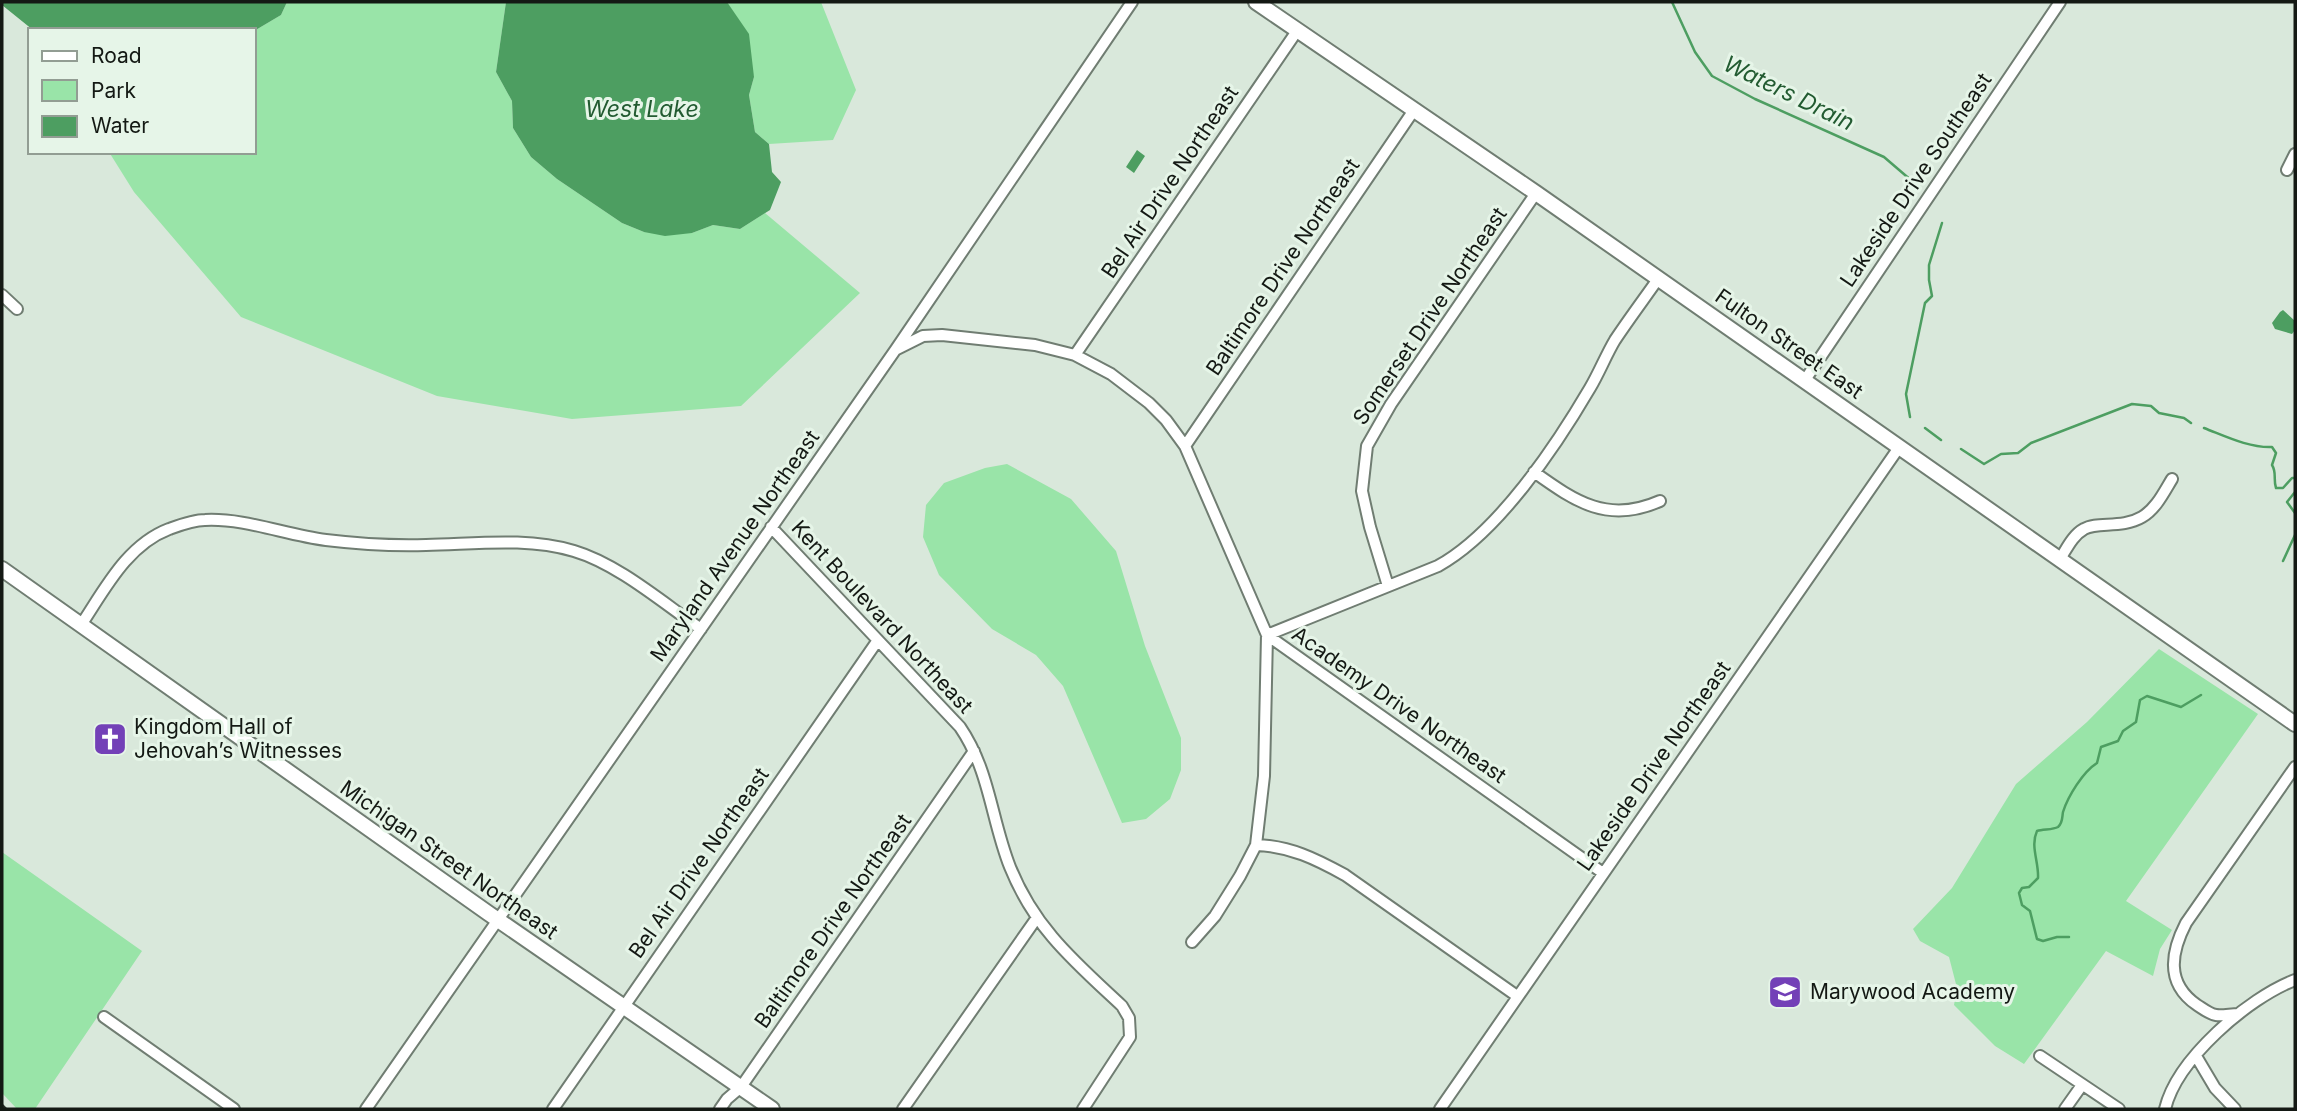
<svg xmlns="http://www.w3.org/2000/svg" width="2297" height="1111" font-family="Inter,sans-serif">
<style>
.green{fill:#99e4a8}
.water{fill:#4d9e61}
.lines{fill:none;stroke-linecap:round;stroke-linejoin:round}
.stream{stroke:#4d9e61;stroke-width:2.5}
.minor-casing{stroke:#707d72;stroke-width:14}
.major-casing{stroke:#707d72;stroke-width:18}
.minor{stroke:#fff;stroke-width:10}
.major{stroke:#fff;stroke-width:14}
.rail{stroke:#292f29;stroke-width:2.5;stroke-dasharray:12 12;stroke-linecap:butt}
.labels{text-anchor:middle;stroke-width:6;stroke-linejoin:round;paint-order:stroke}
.street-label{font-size:21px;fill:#141914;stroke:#e6f5e8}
.poi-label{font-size:21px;fill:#141914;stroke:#e6f5e8;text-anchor:start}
.water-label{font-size:23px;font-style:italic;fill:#225b31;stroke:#e6f5e8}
</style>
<rect width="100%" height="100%" fill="#d9e8db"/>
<path class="green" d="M287,2H506L496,72L512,101L513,128L531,157L557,179L622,223L644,232L692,233L713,225L740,229L765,213L860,293L741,406L572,419L437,396L241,317L134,192L109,152H254V31L281,15Z
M727,2H821L856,90L833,140L769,144L755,132L749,95L754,77Z
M1007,464L1071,499L1116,551L1145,646L1181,738V770L1170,799L1146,819L1122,823L1063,686L1036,655L992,629L939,575L923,537L926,505L944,483L985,468Z
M2159,649L2258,714L2126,901L2172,930L2160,949L2153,976L2106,951L2024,1064L1995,1046L1954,1005L1957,988L1949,957L1920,941L1913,929L1952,888L2016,784L2087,722Z
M2,852L142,951L35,1109H17L2,1093Z"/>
<path class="water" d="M2,2H287L281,15L254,31L33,30L2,5Z
M506,2H727L749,34L754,77L749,95L755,132L769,144L772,172L781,182L770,210L740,229L713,225L692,233L665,236L644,232L622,223L557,179L531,157L513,128L512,101L496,72Z
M1137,150L1145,156L1134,173L1126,167Z
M2283,310L2295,321V330L2292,334L2275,329L2272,323L2280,312Z"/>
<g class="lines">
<path class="stream" d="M1672,2L1695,52L1712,76L1755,99L1884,157L1919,187
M1910,417L1906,394L1925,303L1932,296L1929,280V265L1942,223
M1925,428L1941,440
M2204,428C2225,436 2249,448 2272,447L2276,453L2272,465C2277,473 2273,479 2276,488H2283L2292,478H2295
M1961,449L1984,464L2001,454L2018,453L2031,443L2132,404L2151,406L2159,413L2184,418L2191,423
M2295,492L2287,502L2295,513
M2283,561L2295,535
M2069,937H2057L2043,941L2037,939L2030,911L2022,905L2019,893L2022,888L2029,887L2038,878C2039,862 2030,846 2037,831C2043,829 2053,830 2058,827C2063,823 2062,817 2063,812C2068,796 2083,772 2097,763L2101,747L2118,741L2123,731L2136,722L2140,700L2147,696L2181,707L2201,695"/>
<g class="minor-casing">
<path id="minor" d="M2287,170L2295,154
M2,295L17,309
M897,349L923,336L942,335L1035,345L1075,355L1111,374L1149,403L1166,420L1185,446L1267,635L1603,873
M1075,355L1297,31
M1805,380L2060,2
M1185,446L1414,110
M1534,472C1576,502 1608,524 1660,501
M771,527L960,727C990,771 991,819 1010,867C1035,929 1075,962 1122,1006L1129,1018L1130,1037L1083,1109
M2060,559C2067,548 2073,535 2084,529C2097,521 2122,529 2142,517C2156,509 2164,492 2172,479
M1388,586L1370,527L1362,491L1367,446L1391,404L1536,193
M81,625C105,589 127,545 169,529C180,525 193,520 205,520C245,518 286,535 326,540C359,544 392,546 426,545C476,544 526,537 574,551C618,564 663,603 701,629
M1256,845C1290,846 1316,859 1345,875L1517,996
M1192,942L1215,916L1240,876L1256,845L1264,776L1267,635L1438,566C1498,533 1556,446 1590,388C1599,373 1606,355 1615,340C1629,319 1644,299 1658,279
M2238,1014C2231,1014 2222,1016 2216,1015C2209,1014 2202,1008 2197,1005C2165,983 2171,952 2186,923L2295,767
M104,1017L234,1109
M2040,1056L2119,1109
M2196,1056L2215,1088L2235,1109
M366,1109L896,349L1132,2
M553,1109L878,640
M720,1109L727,1099L741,1087L974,751
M903,1109L1036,919
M1440,1109L1900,446
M2065,1109L2082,1085
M2165,1109C2177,1059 2248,998 2295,980"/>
</g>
<g class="major-casing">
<path id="major" d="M1256,2L1536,193L2295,724
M2,569L488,913L772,1109"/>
</g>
<use href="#minor" class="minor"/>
<use href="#major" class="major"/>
<path class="rail" d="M2,1105L6,1109"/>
</g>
<defs>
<g id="church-square" transform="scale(1.75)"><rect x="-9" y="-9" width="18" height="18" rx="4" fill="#7340b7" stroke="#e6f5e8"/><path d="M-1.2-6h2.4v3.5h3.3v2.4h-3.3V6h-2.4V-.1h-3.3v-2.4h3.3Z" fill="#fff"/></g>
<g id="school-square" transform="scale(1.75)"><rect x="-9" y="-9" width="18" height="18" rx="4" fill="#7340b7" stroke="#e6f5e8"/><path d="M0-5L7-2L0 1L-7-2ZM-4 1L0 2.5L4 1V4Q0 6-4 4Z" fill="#fff"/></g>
</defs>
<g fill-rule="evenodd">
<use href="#church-square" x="110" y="739"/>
<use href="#school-square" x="1785" y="992"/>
</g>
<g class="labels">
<g class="street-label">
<text transform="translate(1916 180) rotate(-56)" y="7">Lakeside Drive Southeast</text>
<text transform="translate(1170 182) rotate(-56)" y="7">Bel Air Drive Northeast</text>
<text transform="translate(1283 267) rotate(-56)" y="7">Baltimore Drive Northeast</text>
<text transform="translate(1430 316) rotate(-56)" y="7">Somerset Drive Northeast</text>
<text transform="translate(1789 344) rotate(35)" y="7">Fulton Street East</text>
<text transform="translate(735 546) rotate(-55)" y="7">Maryland Avenue Northeast</text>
<text transform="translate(882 617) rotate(47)" y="7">Kent Boulevard Northeast</text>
<text transform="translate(1399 705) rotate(35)" y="7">Academy Drive Northeast</text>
<text transform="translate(1654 766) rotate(-55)" y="7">Lakeside Drive Northeast</text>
<text transform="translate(449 860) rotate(35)" y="7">Michigan Street Northeast</text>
<text transform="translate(699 863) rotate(-55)" y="7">Bel Air Drive Northeast</text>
<text transform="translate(833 921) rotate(-55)" y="7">Baltimore Drive Northeast</text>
</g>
<g class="poi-label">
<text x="134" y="734">Kingdom Hall of<tspan x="134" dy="24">Jehovah’s Witnesses</tspan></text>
<text x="1810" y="999">Marywood Academy</text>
</g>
<g class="water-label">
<text transform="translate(1789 93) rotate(26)" y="8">Waters Drain</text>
<text x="642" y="117">West Lake</text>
</g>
</g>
<rect width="2297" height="1111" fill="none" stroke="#141914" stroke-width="7"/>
<rect x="28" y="28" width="228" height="126" fill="#e6f5e8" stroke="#929d93" stroke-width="2"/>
<rect x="42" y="51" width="35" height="10" fill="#ffffff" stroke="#929d93" stroke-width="2"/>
<text x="91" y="63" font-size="21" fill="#141914">Road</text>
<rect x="42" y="80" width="35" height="21" fill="#99e4a8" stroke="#929d93" stroke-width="2"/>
<text x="91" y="98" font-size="21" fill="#141914">Park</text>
<rect x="42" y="116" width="35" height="21" fill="#4d9e61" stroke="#929d93" stroke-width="2"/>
<text x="91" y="133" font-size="21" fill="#141914">Water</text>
</svg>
